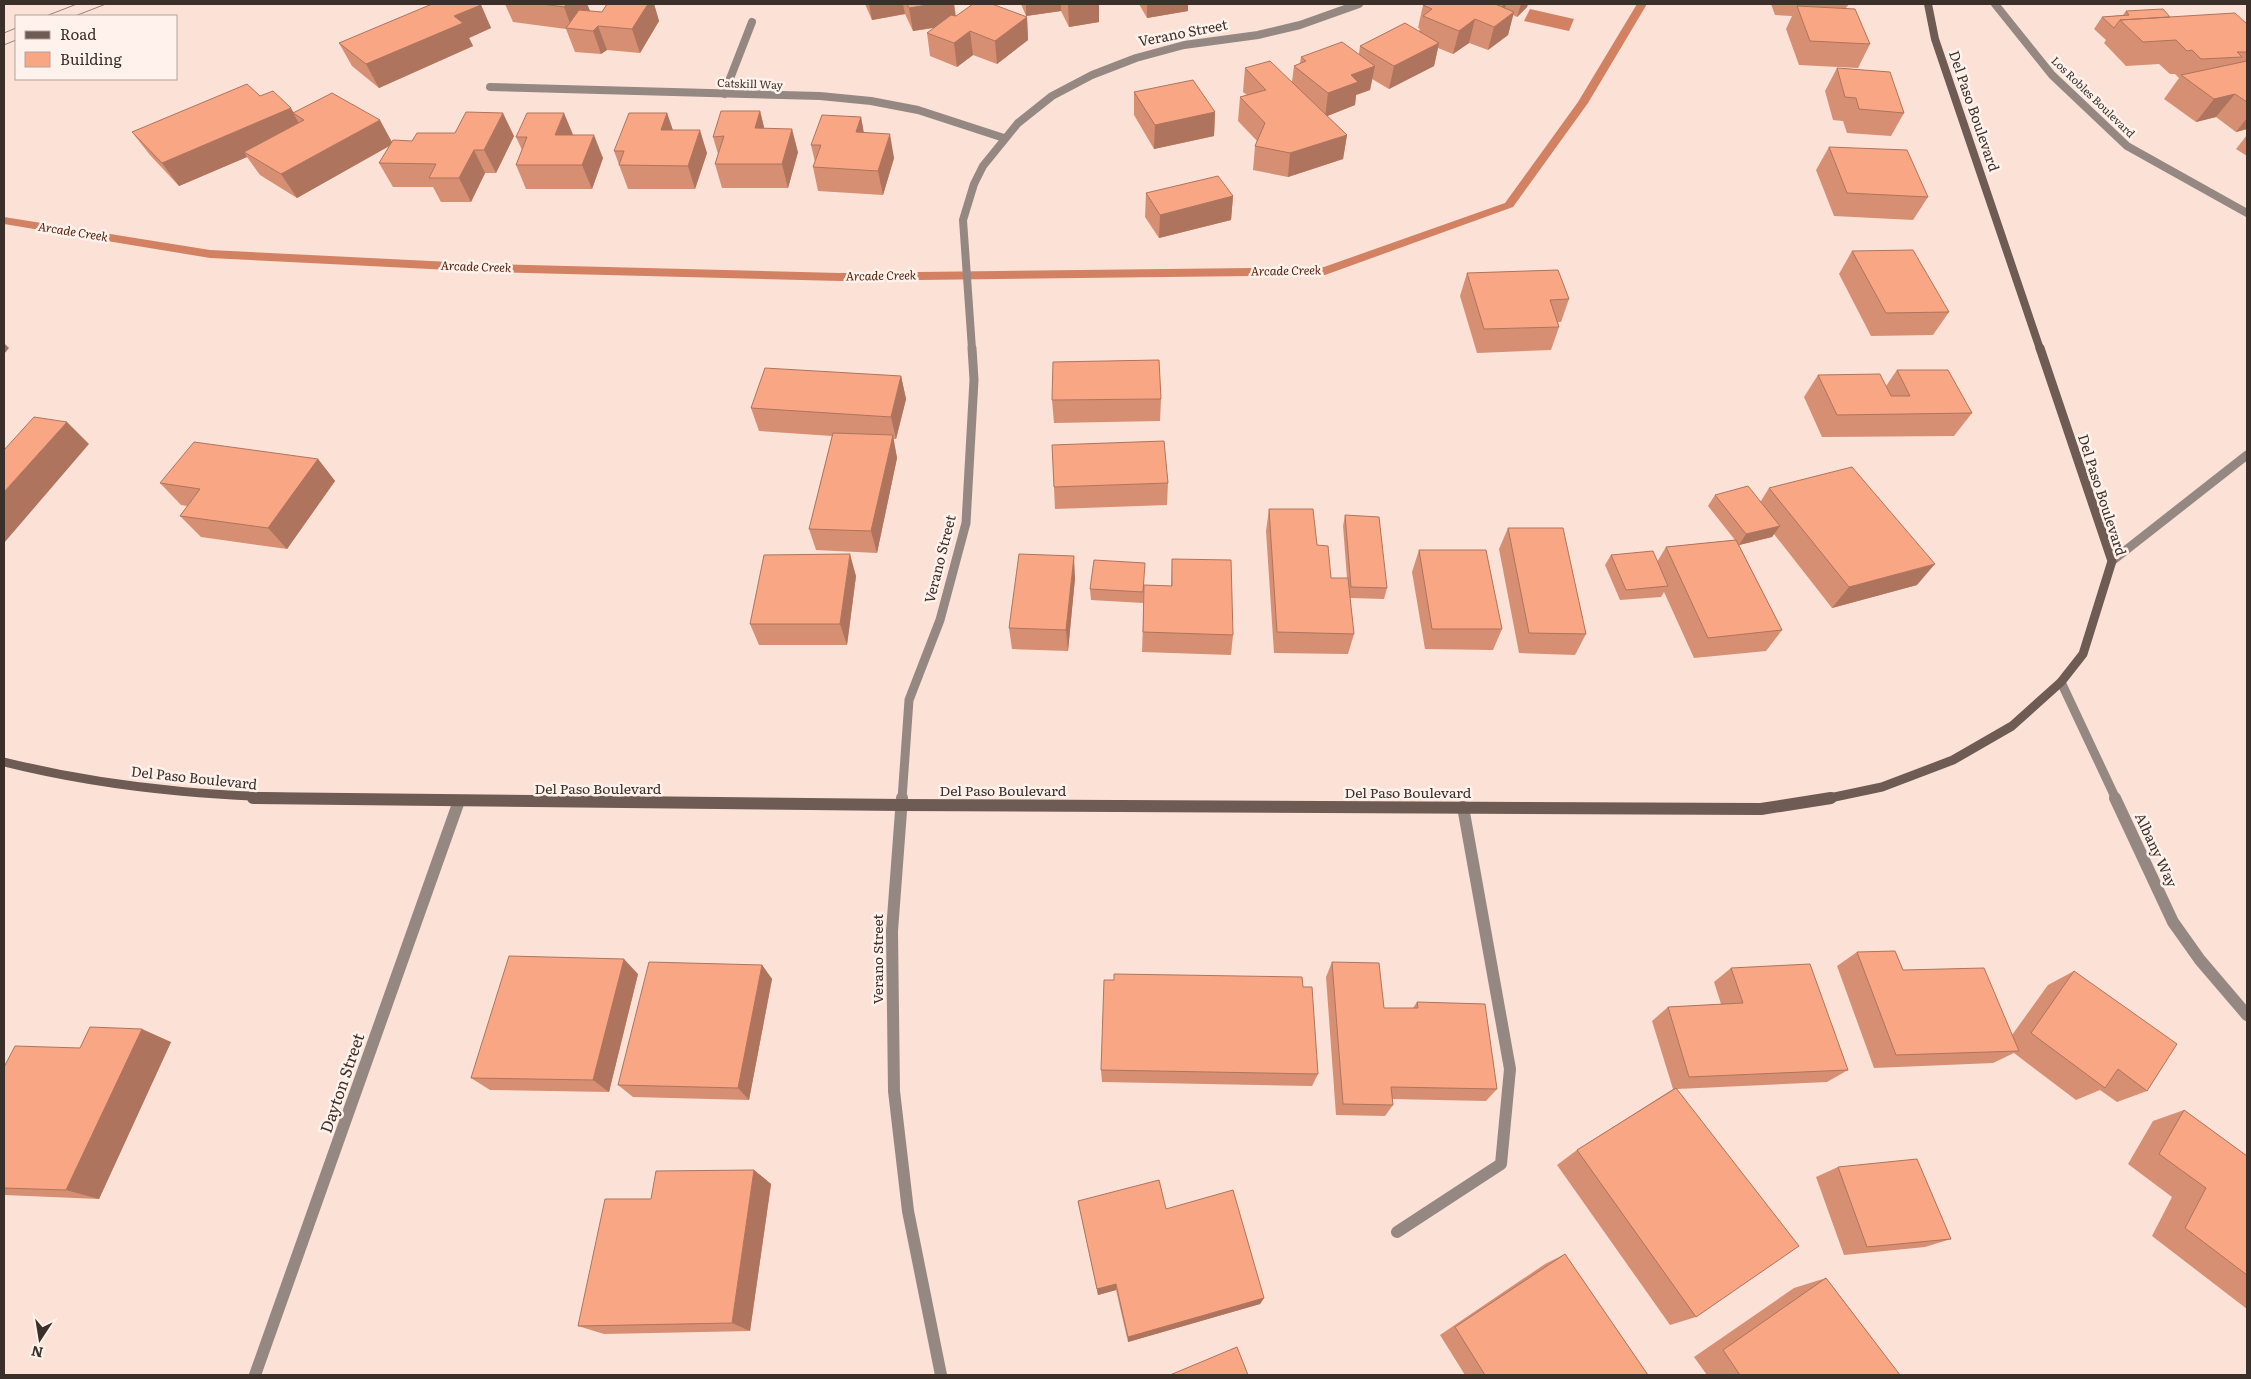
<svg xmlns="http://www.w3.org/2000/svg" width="2251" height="1379" font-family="Literata,serif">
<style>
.water{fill:#d28262}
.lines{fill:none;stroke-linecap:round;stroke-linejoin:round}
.stream{fill:#d28262;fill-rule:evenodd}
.lane{stroke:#958883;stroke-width:12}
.street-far2{stroke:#958883;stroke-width:8}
.street-far1{stroke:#958883;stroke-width:9}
.street{stroke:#958883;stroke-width:12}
.secondary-far2{stroke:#6e5b53;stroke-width:8}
.secondary-far1{stroke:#6e5b53;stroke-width:9}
.secondary{stroke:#6e5b53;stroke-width:12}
.tram{stroke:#96837b;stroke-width:1}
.wall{fill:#d68f72}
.shaded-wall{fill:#ae745d}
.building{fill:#f9a685;stroke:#ae745d}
.labels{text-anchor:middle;stroke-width:5;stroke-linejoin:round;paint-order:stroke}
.far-street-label{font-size:11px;fill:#3b2f2a;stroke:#fff2ec}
.far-water-label{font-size:12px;font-style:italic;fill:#501d05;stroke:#fff2ec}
.street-label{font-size:14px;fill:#3b2f2a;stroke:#fff2ec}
.near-street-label{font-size:16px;fill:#3b2f2a;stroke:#fff2ec}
</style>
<rect width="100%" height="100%" fill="#fce1d7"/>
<path class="water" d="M1530,9L1574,19L1569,31L1524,21Z"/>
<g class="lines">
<path class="stream" d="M1637,4H1647L1588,103L1513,207L1325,275L840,281L490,272L210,258L4,224V217L210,250L490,264L840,273L1324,267L1505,203L1578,102Z"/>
<path class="lane" d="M1397,1232L1501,1164L1510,1069L1463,807"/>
<path class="street-far2" d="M1995,4L2052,75L2127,146L2247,213
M490,87L820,96L871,101L918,110L1004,138
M724,94L752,22
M972,349L963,220L974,184L983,166L1018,123L1052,96L1092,75L1136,58L1184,45L1258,35L1300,25L1359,4"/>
<path class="street-far1" d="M2112,561L2247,455
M2061,682L2116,799
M902,799L909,700L940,620L966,523L974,380L972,348"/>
<path class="street" d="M902,798L892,931L894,1091L908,1211L941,1375
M2115,798L2173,922L2200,960L2247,1015
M255,1375L459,801"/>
<path class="secondary-far2" d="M1928,4L1935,39L2040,349"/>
<path class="secondary-far1" d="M4,762C124,792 239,798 361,799
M1825,799L1882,787L1953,760L2012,726L2061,682L2083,654L2112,561L2040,348"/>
<path class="secondary" d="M253,798L901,805L1761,809L1831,798"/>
<path class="tram" d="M46,16L77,4
M75,16L106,4
M4,33L16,28
M4,45L16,40"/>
</g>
<path class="wall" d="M505,4H587L590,11L602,12L607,4H654L659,21L640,53L607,50L601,54L575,52L566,29L513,22Z
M865,4H954L956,16L1027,17L1028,40L997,64L973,55L957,67L930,56L927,33L934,28L913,31L905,14L872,20Z
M1021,4H1099V22L1069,27L1061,11L1026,16Z
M1139,4H1188V11L1147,18Z
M1424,4H1528L1527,7L1517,17L1513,15L1508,35L1488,50L1469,43L1453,54L1438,48L1434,66L1389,89L1372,79L1370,90L1356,95L1355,105L1327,116L1347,135L1343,159L1288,177L1253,170L1255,146L1257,141L1238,121L1240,97L1247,95L1243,92L1245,68L1292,82L1294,66L1300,63L1301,57L1359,54L1360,46L1419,31L1420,29L1418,28L1423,5Z
M1771,4H1849L1846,8L1870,44L1858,68L1799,65L1786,29L1792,16L1775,15Z
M481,5L491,28L469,38L473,46L379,88L352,66L339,43Z
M2126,11L2170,17L2247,52V129L2236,132L2216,117L2196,122L2164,99L2179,78L2175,74H2170L2159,64L2126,66L2104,43L2106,40L2094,29L2102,17L2123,15Z
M1837,68L1904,113L1891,136L1847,133L1843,121L1833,120L1825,91Z
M1134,92L1215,112L1214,136L1154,149L1134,115Z
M260,96L294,113L392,142L514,136L496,173H485L471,202H441L433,187H393L379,163L390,145L297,198L260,175L247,157L179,186L150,155L132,132Z
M760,111L764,128L798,152L788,188H722L715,164L718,154L713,137Z
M667,113L673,130L707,153L695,189H628L614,151Z
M861,117L864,133L894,158L883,195L818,191L813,167L815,162L811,145Z
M573,135L603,158L592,189H526L516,165L522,150L516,137Z
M2247,135V156L2236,149Z
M1829,147L1928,197L1913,220L1834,216L1816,170Z
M1146,193L1233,196L1231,220L1159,238L1145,217Z
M1852,251L1949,312L1933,335L1871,336L1839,274Z
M1467,273L1569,299L1561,322H1558L1559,327L1551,350L1477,353L1460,296Z
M1897,370L1972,413L1954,436L1822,437L1804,397L1818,375L1886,386Z
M901,376L906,399L896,439H893L897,458L877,553L816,550L809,529L832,436L759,431L751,408Z
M1161,399L1160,421L1054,423L1052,400Z
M318,459L335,481L287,549L201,537L180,516L187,506L181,505L160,483Z
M1168,483L1167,505L1055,509L1054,487Z
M1769,488L1917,585L1832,608L1774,534L1772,537L1739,545L1782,630L1766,651L1694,658L1664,592L1661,597L1620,600L1605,565L1611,555L1657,562L1666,547L1735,540L1708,506L1715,495L1761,501Z
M1269,509L1331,578H1347L1343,526L1345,515L1387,588L1384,599L1350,598L1354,634L1348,654L1274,653L1266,531Z
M1508,528L1586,634L1575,655L1519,653L1499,549Z
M1419,550L1502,629L1493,650L1425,649L1412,572Z
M1172,559L1233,635L1231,655L1142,652L1144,590L1143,603L1091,600L1090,589L1144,585L1171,586Z
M856,576L847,645H759L750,624Z
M1075,578L1068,651L1012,649L1009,628Z
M1857,952L1903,970L2012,1035L2048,985L2074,971L2147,1091L2117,1102L2100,1090L2076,1100L2014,1053L1993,1063L1874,1068L1837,966Z
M1332,962L1384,1008H1413L1417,1002L1497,1089L1486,1101L1392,1099L1393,1105L1385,1116L1336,1115L1326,977Z
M762,965L772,979L749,1100L633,1097L618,1085Z
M1731,968L1848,1070L1827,1082L1677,1089L1696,1317L1670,1325L1557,1165L1577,1150L1673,1089L1652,1021L1668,1007L1721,1004L1714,982Z
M638,974L609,1092L490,1090L471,1078Z
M1303,987L1318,1074L1312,1086L1102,1082L1101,1070Z
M171,1042L99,1199L4,1195V1067L80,1048Z
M2184,1110L2247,1156V1309L2152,1236L2172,1197L2128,1164L2153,1121Z
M1838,1167L1951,1239L1925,1247L1844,1255L1816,1177Z
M754,1170L771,1184L750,1331L604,1334L578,1326L651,1199Z
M1078,1201L1166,1209L1264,1298L1260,1304L1128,1342L1116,1290L1098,1295Z
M1565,1254L1648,1375H1465L1440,1335L1545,1264Z
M1826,1278L1900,1375H1707L1694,1357L1794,1288Z"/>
<path class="shaded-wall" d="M567,4H587L590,11L572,29L564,7Z
M648,4H654L659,21L640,53L632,29Z
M869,4H903L905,14L872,20Z
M933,4H954L956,24L913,31L909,8Z
M1026,4H1061V11L1026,16Z
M1068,4H1099V22L1069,27Z
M1147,4H1188V11L1147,18Z
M1503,4H1506L1504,12L1500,16Z
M1521,4H1528L1527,7L1517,17Z
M481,5L491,28L469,38L473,46L379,88L366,64L454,16Z
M1514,12L1508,35L1488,50L1494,27Z
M1027,17L1028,40L997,64L995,41Z
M1475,19L1469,43L1453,54L1459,31Z
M598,26L607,50L601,54L593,31Z
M970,31L973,55L957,67L954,43Z
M1439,43L1434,66L1389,89L1394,66Z
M1375,66L1370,90L1356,95L1355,105L1325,117L1328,93L1351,75Z
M2235,94L2216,117L2196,122L2214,99Z
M291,108L295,115L293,113L304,132L244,152L247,157L179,186L162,163Z
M760,111L766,135L755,128Z
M1215,112L1214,136L1154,149L1155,125Z
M503,113L514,136L496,173L484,150Z
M564,113L574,137L555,135Z
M667,113L675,137L661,130Z
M861,117L865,141L856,132Z
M2247,118V129L2236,132Z
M380,120L393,144L297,198L281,174Z
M792,129L798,152L788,188L782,164Z
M700,130L707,153L695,189L688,166Z
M890,134L894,158L883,195L878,171Z
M594,135L603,158L592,189L582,165Z
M1347,135L1343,159L1288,177L1290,153Z
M474,150L485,173L471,202L459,178Z
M1233,196L1231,220L1159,238L1160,215Z
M4,343L9,348L4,354Z
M901,376L906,399L896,439L891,417Z
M67,422L89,444L4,543V492Z
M893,435L897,458L877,553L871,531Z
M318,459L335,481L287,549L268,528Z
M1780,526L1772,537L1739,545L1746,534Z
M850,554L856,576L847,645L840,624Z
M1074,556L1075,578L1068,651L1066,630Z
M1935,564L1917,585L1832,608L1849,587Z
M624,959L638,974L609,1092L593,1080Z
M762,965L772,979L749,1100L738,1088Z
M142,1029L171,1042L99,1199L66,1190Z
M754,1170L771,1184L750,1331L732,1323Z
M1116,1284V1290L1098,1295L1097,1289Z
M1264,1298L1260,1304L1128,1342V1337Z"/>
<path class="building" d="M432,4H479L481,5L454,16L463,23L366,64L339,43Z
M542,4H567L564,7Z
M607,4H648L632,29L598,26L593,31L566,28L579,10L602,12Z
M907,4H933L909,8Z
M973,4H992L1027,17L995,41L970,31L954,43L927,33L951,15L956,16Z
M1424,4H1495L1514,12L1494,27L1475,19L1459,31L1423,16L1432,9L1423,5Z
M1797,6L1855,9L1870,44L1810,41Z
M2163,9L2170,17L2120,20L2114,28L2102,17L2129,15L2126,11Z
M2235,13L2247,24V52H2237L2242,57L2201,59L2192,50L2187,51L2176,40L2143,42L2120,20Z
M1405,23L1439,43L1394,66L1360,46Z
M1342,42L1375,66L1351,75L1358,82L1328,93L1294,66L1306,61L1301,57Z
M1270,61L1347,135L1290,153L1255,146L1265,123L1240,97L1266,90L1245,68Z
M2247,61V102L2235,94L2214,99L2181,75Z
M1837,68L1890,72L1904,113L1859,109L1856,98L1845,97Z
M1193,80L1215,112L1155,125L1134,92Z
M247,84L260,96L273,91L291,108L162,163L132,132Z
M332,93L380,120L281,174L244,152L304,120L293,113Z
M721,111H760L755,128L792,129L782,164H715L724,136L713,137Z
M466,112L503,113L484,150H474L459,178H429L436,164L379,163L393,140L412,141L417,133H455Z
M527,113H564L555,135H594L582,165H516L527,137H516Z
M629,113H667L661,130H700L688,166L619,165L624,151H614Z
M822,115L861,117L856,132L890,134L878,171L813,167L821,145H811Z
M1829,147L1907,150L1928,197L1847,193Z
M1218,176L1233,196L1160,215L1146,193Z
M1913,250L1949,312L1886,313L1852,251Z
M1558,270L1569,299L1550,300L1559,327L1484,329L1467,273Z
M1159,360L1161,399L1052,400L1053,362Z
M765,368L901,376L891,417L751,408Z
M1897,370H1948L1972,413L1837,415L1818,375L1880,374L1891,396H1910Z
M34,417L67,422L4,492V450Z
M833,433L893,435L871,531L809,529Z
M1164,441L1168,483L1054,487L1052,445Z
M194,442L318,459L268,528L180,516L200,489L160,483Z
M1852,467L1935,564L1849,587L1769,488Z
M1748,486L1780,526L1746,534L1715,495Z
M1269,509H1313L1317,545L1328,546L1331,578H1348L1354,634L1277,632Z
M1345,515L1379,517L1387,588L1351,587Z
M1508,528H1563L1586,634L1529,633Z
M1736,540L1782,630L1708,638L1666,547Z
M1419,550H1486L1502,629H1432Z
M1653,551L1668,586L1626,590L1611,555Z
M850,554L840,624H750L764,555Z
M1019,554L1074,556L1066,630L1009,628Z
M1172,559L1231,560L1233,635L1143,632L1144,585L1172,586Z
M1094,560L1145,563L1143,592L1090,589Z
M1895,951L1903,970L1984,968L2019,1051L1896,1055L1857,952Z
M509,956L624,959L593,1080L471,1078Z
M649,962L762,965L738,1088L618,1085Z
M1332,962L1379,963L1384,1008H1418L1417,1002L1485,1004L1497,1089L1391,1087L1393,1105L1343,1104Z
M1810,964L1848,1070L1689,1077L1668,1007L1743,1003L1731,968Z
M2074,971L2177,1044L2147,1091L2118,1069L2105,1088L2031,1033Z
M1114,974L1302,977L1303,987H1312L1318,1074L1101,1070L1104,980H1114Z
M90,1027L142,1029L66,1190L4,1188V1067L15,1046L80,1048Z
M1676,1088L1799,1246L1696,1317L1577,1150Z
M2184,1110L2247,1156V1275L2185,1228L2206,1188L2159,1154Z
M1917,1159L1951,1239L1867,1247L1838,1167Z
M754,1170L732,1323L578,1326L605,1199H651L656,1171Z
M1159,1180L1166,1209L1233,1190L1264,1298L1128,1337L1116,1284L1097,1289L1078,1201Z
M1565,1254L1648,1375H1485L1455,1327Z
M1826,1278L1900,1375H1740L1723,1350Z
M1237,1347L1248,1375H1170Z"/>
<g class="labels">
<g class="far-street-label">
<text transform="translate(750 84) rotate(2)" y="4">Catskill Way</text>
<text transform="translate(2093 97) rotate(44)" y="4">Los Robles Boulevard</text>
</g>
<g class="far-water-label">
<text transform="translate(73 232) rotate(9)" y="4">Arcade Creek</text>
<text transform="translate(476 267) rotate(2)" y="4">Arcade Creek</text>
<text transform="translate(1286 271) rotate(-1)" y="4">Arcade Creek</text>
<text transform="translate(881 276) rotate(-1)" y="4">Arcade Creek</text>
</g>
<g class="street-label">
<text transform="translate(1183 33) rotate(-11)" y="5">Verano Street</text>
<text transform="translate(1974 111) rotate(71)" y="5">Del Paso Boulevard</text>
<text transform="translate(2102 495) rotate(72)" y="5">Del Paso Boulevard</text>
<text transform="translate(940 559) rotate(-76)" y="5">Verano Street</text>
<text transform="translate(194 778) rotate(6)" y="5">Del Paso Boulevard</text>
<text x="598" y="794">Del Paso Boulevard</text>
<text x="1003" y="796">Del Paso Boulevard</text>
<text x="1408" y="798">Del Paso Boulevard</text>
<text transform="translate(2156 850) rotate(65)" y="5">Albany Way</text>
<text transform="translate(878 959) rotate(-90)" y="5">Verano Street</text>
</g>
<g class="near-street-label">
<text transform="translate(342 1083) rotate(-71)" y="6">Dayton Street</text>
</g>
</g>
<rect width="2251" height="1379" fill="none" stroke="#3b2f2a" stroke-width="10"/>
<rect x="15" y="15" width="162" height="65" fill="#fff2ec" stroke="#b1a49e"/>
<rect x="25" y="31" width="25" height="8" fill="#6e5b53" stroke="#b1a49e"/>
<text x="60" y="40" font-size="15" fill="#3b2f2a">Road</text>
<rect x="25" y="52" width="25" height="15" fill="#f9a685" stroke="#b1a49e"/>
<text x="60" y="65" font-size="15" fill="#3b2f2a">Building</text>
<g transform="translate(40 1339) rotate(192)" stroke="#fff2ec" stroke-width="4" paint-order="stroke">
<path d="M0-4L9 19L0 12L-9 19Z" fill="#3b2f2a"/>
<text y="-8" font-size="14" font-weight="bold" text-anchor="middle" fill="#3b2f2a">N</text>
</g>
</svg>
